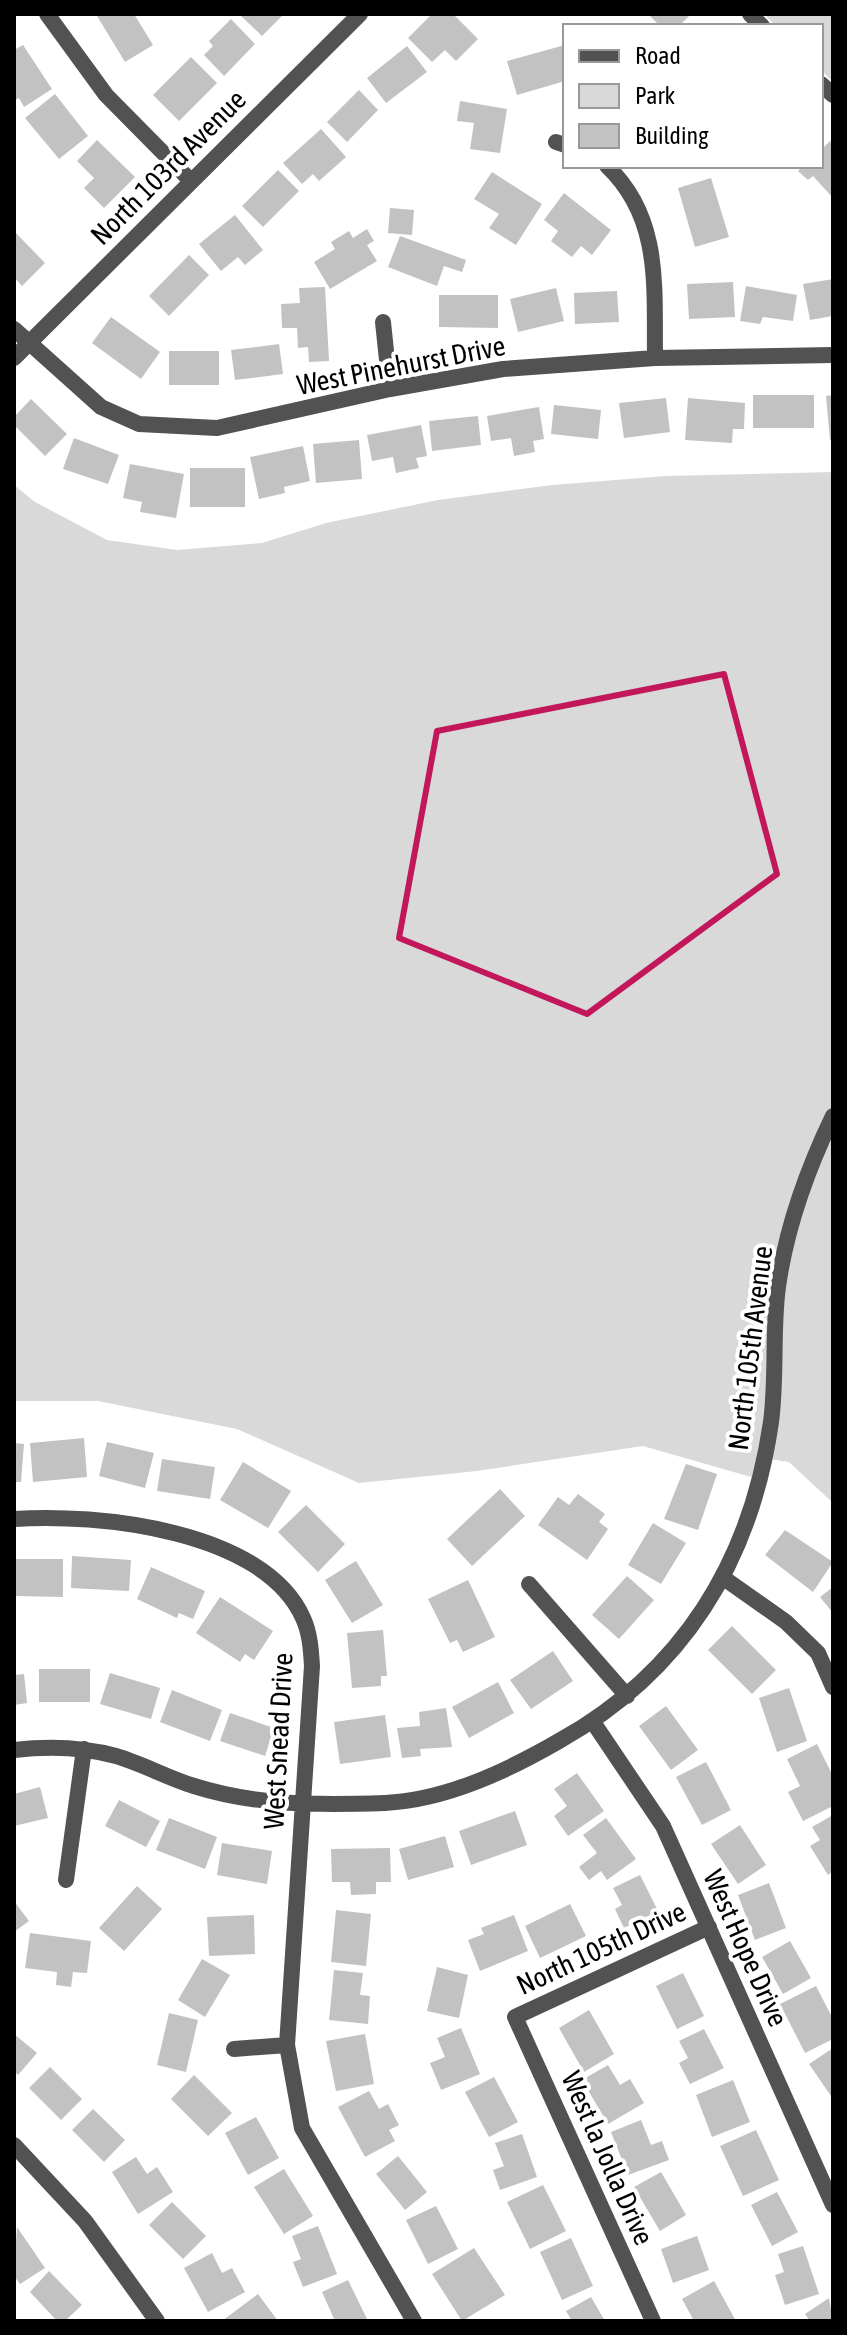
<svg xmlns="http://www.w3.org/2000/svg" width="847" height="2335" font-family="'Asap Condensed',sans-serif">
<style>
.green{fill:#d9d9d9}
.building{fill:#c2c2c2}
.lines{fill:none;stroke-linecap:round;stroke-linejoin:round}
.minor{stroke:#525252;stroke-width:16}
.tertiary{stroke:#525252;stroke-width:16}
.marked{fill:none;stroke:#c2185b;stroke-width:6;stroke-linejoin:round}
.labels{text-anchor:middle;stroke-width:8;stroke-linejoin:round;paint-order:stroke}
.street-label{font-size:28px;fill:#000;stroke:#fff}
</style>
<rect width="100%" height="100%" fill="#fff"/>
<path class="green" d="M764,14H833V82L821,70V26H776Z
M833,472V1503L789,1462L763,1458L758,1479L643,1446L477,1471L359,1483L237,1429L98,1401H14V485L35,502L107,540L177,550L262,543L326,523L438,500L552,485L666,476Z"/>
<path class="building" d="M100,14H134L153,45L125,62L97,16Z
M239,14H284L262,36Z
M432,14H453L478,39L456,61L445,50L432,62L408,38Z
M648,14H691L679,26H660Z
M231,19L255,44L224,76L204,55L213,46L209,41Z
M23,45L52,89L24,107L19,98L14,101V50Z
M565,45V81L517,95L507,61Z
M407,46L427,72L386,103L367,78Z
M191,57L217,83L179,121L153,95Z
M359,90L378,110L347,142L327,122Z
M55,94L88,136L59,159L25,118Z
M460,101L507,109L500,153L470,149L474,123L457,121Z
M321,129L346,157L319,181L313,174L302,184L283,163Z
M97,140L135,177L104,208L84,188L94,178L77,161Z
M830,141L833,144V198L813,176L808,180L798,171L803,166H821V150Z
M278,170L299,191L263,227L242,206Z
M492,172L542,204L516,245L489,228L499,214L474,199Z
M711,178L729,237L695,247L678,188Z
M564,193L611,230L592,255L581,246L572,257L551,241L558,231L544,220Z
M390,208L414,210L412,235L388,233Z
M235,215L263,250L245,265L238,257L221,271L199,244Z
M367,229L374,241L367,245L377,261L330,289L314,262L335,249L331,242L349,231L353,238Z
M14,231L45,263L22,286L14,277Z
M400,236L466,260L462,272L444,266L437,286L388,267Z
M189,255L209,275L169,316L149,296Z
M833,279V316L810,320L803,284Z
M733,282L735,317L689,319L687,284Z
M746,286L797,295L793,321L763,317L760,324L740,321Z
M325,287L329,361L309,362L308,347L298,348L297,328H282L281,304L300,303L299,288Z
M556,288L564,321L518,332L510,299Z
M617,291L619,322L575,324L574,293Z
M439,295H498V328L439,327Z
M111,317L160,352L141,379L92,343Z
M279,344L283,374L235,380L231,350Z
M169,351H219V385H169Z
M753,395H814V428H753Z
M833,395V440H830L826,396Z
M666,398L670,432L624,438L619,403Z
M688,398L745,403L744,429H733L732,443L685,440Z
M31,399L67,434L45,456L14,425V417Z
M554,405L601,410L598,439L551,434Z
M539,407L544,439L533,441L535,452L514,456L511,438L491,441L487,416Z
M478,416L481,445L432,451L429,421Z
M421,425L427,456L416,458L419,468L396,473L393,457L372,461L367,435Z
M74,438L119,455L108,484L63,469Z
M359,440L362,479L316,483L313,444Z
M303,446L310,481L284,487L285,493L259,499L250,457Z
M130,464L184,474L176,518L140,512L142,502L123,498Z
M190,468H245V507H190Z
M84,1438L87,1477L33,1482L30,1443Z
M107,1442L154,1453L145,1488L99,1476Z
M14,1443L24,1444L21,1482H14Z
M162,1459L215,1467L210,1499L157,1491Z
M243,1462L291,1491L268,1528L220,1500Z
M686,1464L717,1474L698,1530L664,1519Z
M500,1489L525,1516L472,1566L447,1539Z
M578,1494L605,1514L599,1522L608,1529L587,1560L538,1525L558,1497L569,1505Z
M306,1505L345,1544L318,1572L278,1532Z
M653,1523L686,1543L661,1584L628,1565Z
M785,1530L833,1562L813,1592L765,1555Z
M72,1556L131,1560L129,1591L71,1588Z
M14,1559H63V1597L14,1596Z
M356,1561L383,1605L352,1623L325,1580Z
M151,1567L205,1591L193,1619L179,1613L177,1618L137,1599Z
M627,1576L654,1600L619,1639L592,1615Z
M468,1580L495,1637L463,1652L457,1640L450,1643L428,1599Z
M833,1587V1613L820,1597Z
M220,1597L273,1631L254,1660L245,1654L240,1662L196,1633Z
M732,1626L776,1670L752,1694L708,1650Z
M383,1630L387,1676H381V1686L352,1688L347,1633Z
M553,1651L573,1681L531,1709L510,1680Z
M39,1669H90V1702H39Z
M110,1673L160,1688L151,1719L100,1704Z
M24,1674L27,1703L14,1705V1675Z
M498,1682L514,1713L469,1738L452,1707Z
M789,1688L807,1741L777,1752L759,1698Z
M172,1690L222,1710L210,1741L160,1722Z
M666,1706L698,1750L671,1770L639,1726Z
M446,1708L452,1747L420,1749L421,1756L402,1758L397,1728L420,1726L419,1712Z
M230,1713L274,1728L265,1756L220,1741Z
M385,1715L391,1757L340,1764L334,1722Z
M817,1744L833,1776V1806L803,1821L788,1792L800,1786L787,1759Z
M706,1762L731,1810L702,1825L676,1777Z
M577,1773L604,1811L568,1836L554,1816L567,1806L554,1789Z
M40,1787L48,1818L14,1826V1794Z
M119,1800L160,1821L146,1847L105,1826Z
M515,1811L527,1845L471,1865L459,1831Z
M833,1815V1871L828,1875L810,1846L820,1840L812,1827Z
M169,1818L217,1837L205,1869L156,1850Z
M606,1818L636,1859L607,1880L601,1871L589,1880L579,1867L597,1853L583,1835Z
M740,1825L766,1865L738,1884L711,1844Z
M445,1836L454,1867L408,1880L399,1849Z
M222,1843L272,1851L267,1884L217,1875Z
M390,1848L391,1882H376V1894L351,1895L350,1882H332L331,1849Z
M640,1875L658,1911L624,1928L615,1909L622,1905L613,1888Z
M769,1883L786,1928L755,1940L738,1895Z
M137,1886L162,1909L124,1951L99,1928Z
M14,1901L29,1921L14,1932Z
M570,1904L586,1936L540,1958L525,1926Z
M336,1910L371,1914L366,1966L331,1962Z
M254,1915L255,1954L209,1956L207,1917Z
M514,1915L528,1951L480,1971L468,1940L484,1934L481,1928Z
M30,1933L91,1941L87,1973L73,1972L71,1987L56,1985L57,1972L25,1968Z
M790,1941L811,1978L783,1994L762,1957Z
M202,1959L230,1975L205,2017L178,2000Z
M437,1967L468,1975L459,2018L427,2011Z
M334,1970L363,1973L360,1995L370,1996L368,2024L329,2020Z
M683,1973L704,2016L677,2029L656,1986Z
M816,1986L833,2019V2039L805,2053L780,2004Z
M589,2010L614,2054L584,2072L559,2028Z
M169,2013L198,2020L186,2072L157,2065Z
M461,2028L480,2074L441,2090L430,2063L445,2057L437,2038Z
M704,2029L724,2068L690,2084L679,2063L688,2058L679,2041Z
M14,2034L37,2053L18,2075L14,2071Z
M365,2034L374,2084L336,2091L326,2041Z
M833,2048V2099L809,2064Z
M608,2065L620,2085L630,2079L644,2103L608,2124L582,2080Z
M50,2067L82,2099L61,2120L29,2088Z
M194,2075L232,2113L208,2136L171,2099Z
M494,2077L518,2122L489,2137L465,2092Z
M733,2080L750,2122L712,2137L696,2095Z
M369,2091L379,2109L388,2104L399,2125L389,2130L395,2141L365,2157L338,2107Z
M93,2109L125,2140L104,2162L72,2130Z
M256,2117L279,2158L248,2175L225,2133Z
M641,2120L651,2145L662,2141L669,2160L628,2175L611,2132Z
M756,2130L779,2180L743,2196L720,2146Z
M522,2134L537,2177L500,2190L493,2170L504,2166L495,2143Z
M398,2156L427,2192L405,2210L376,2174Z
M136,2157L147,2174L157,2167L173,2192L138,2214L112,2172Z
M284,2169L313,2216L284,2234L254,2187Z
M661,2172L686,2215L660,2231L634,2187Z
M543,2185L566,2231L530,2249L507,2202Z
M777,2192L798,2232L772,2246L751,2205Z
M172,2202L206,2236L183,2259L149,2225Z
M436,2206L458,2249L428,2264L406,2220Z
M318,2226L337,2274L303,2287L293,2262L301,2259L292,2236Z
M17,2227L45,2268L20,2284L14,2276Z
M697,2236L709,2270L673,2283L661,2249Z
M571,2238L593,2286L562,2300L540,2252Z
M803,2246L819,2294L785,2305L775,2275L784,2272L778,2254Z
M474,2248L505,2295L462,2321L432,2274Z
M212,2253L222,2273L232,2268L245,2292L208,2312L184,2268Z
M49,2271L82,2305L65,2321H57L30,2292Z
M348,2280L368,2321H335L322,2292Z
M714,2281L736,2321H694L682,2299Z
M258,2294L278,2321H222Z
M591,2297L605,2321H572L566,2311Z
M829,2298L833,2321H810L805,2314Z"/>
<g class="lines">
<path class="minor" d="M47,14L106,95L191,181
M556,142L565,145
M607,166C662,218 654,288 655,358
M383,322L390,389
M14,329L101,407L139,424L217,428L390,389L503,369L655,358L833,355
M14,1519C97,1513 264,1530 303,1618C310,1633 311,1650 312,1666L287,2045L302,2128L414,2321
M725,1579L786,1622L818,1653L833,1687
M529,1584L627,1696
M593,1722L663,1826L833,2205
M14,1750C48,1746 83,1747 116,1756C143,1764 168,1778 194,1786C257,1806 320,1805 385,1803C446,1800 507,1771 559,1741C683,1672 751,1561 771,1422C777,1377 772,1331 778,1287C786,1229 808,1168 833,1116
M66,1880L84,1749
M234,2049L287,2045
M14,2145L85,2221L157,2321
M653,2321L515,2017L709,1927"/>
<path class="tertiary" d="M750,14L762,26
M821,84L833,95
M14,358L360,14"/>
</g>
<path class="marked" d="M724,674L777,874L587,1014L399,938L437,731Z"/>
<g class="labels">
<g class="street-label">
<text transform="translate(168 167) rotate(-45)" y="10">North 103rd Avenue</text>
<text transform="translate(401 365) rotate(-11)" y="10">West Pinehurst Drive</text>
<text transform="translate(750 1348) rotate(-83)" y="10">North 105th Avenue</text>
<text transform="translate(278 1741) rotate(-87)" y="10">West Snead Drive</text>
<text transform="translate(601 1948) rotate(-25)" y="10">North 105th Drive</text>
<text transform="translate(746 1948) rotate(66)" y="10">West Hope Drive</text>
<text transform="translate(608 2158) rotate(66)" y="10">West la Jolla Drive</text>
</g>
</g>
<rect width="847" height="2335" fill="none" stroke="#000000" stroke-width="32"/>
<rect x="563" y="24" width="260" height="144" fill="#ffffff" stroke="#999999" stroke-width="2"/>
<rect x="579" y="50" width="40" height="12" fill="#525252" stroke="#999999" stroke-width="2"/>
<text x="635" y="64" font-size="24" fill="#000000">Road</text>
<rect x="579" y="84" width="40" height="24" fill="#d9d9d9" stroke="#999999" stroke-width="2"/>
<text x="635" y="104" font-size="24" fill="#000000">Park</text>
<rect x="579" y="124" width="40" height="24" fill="#c2c2c2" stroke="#999999" stroke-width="2"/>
<text x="635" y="144" font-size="24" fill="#000000">Building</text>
</svg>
